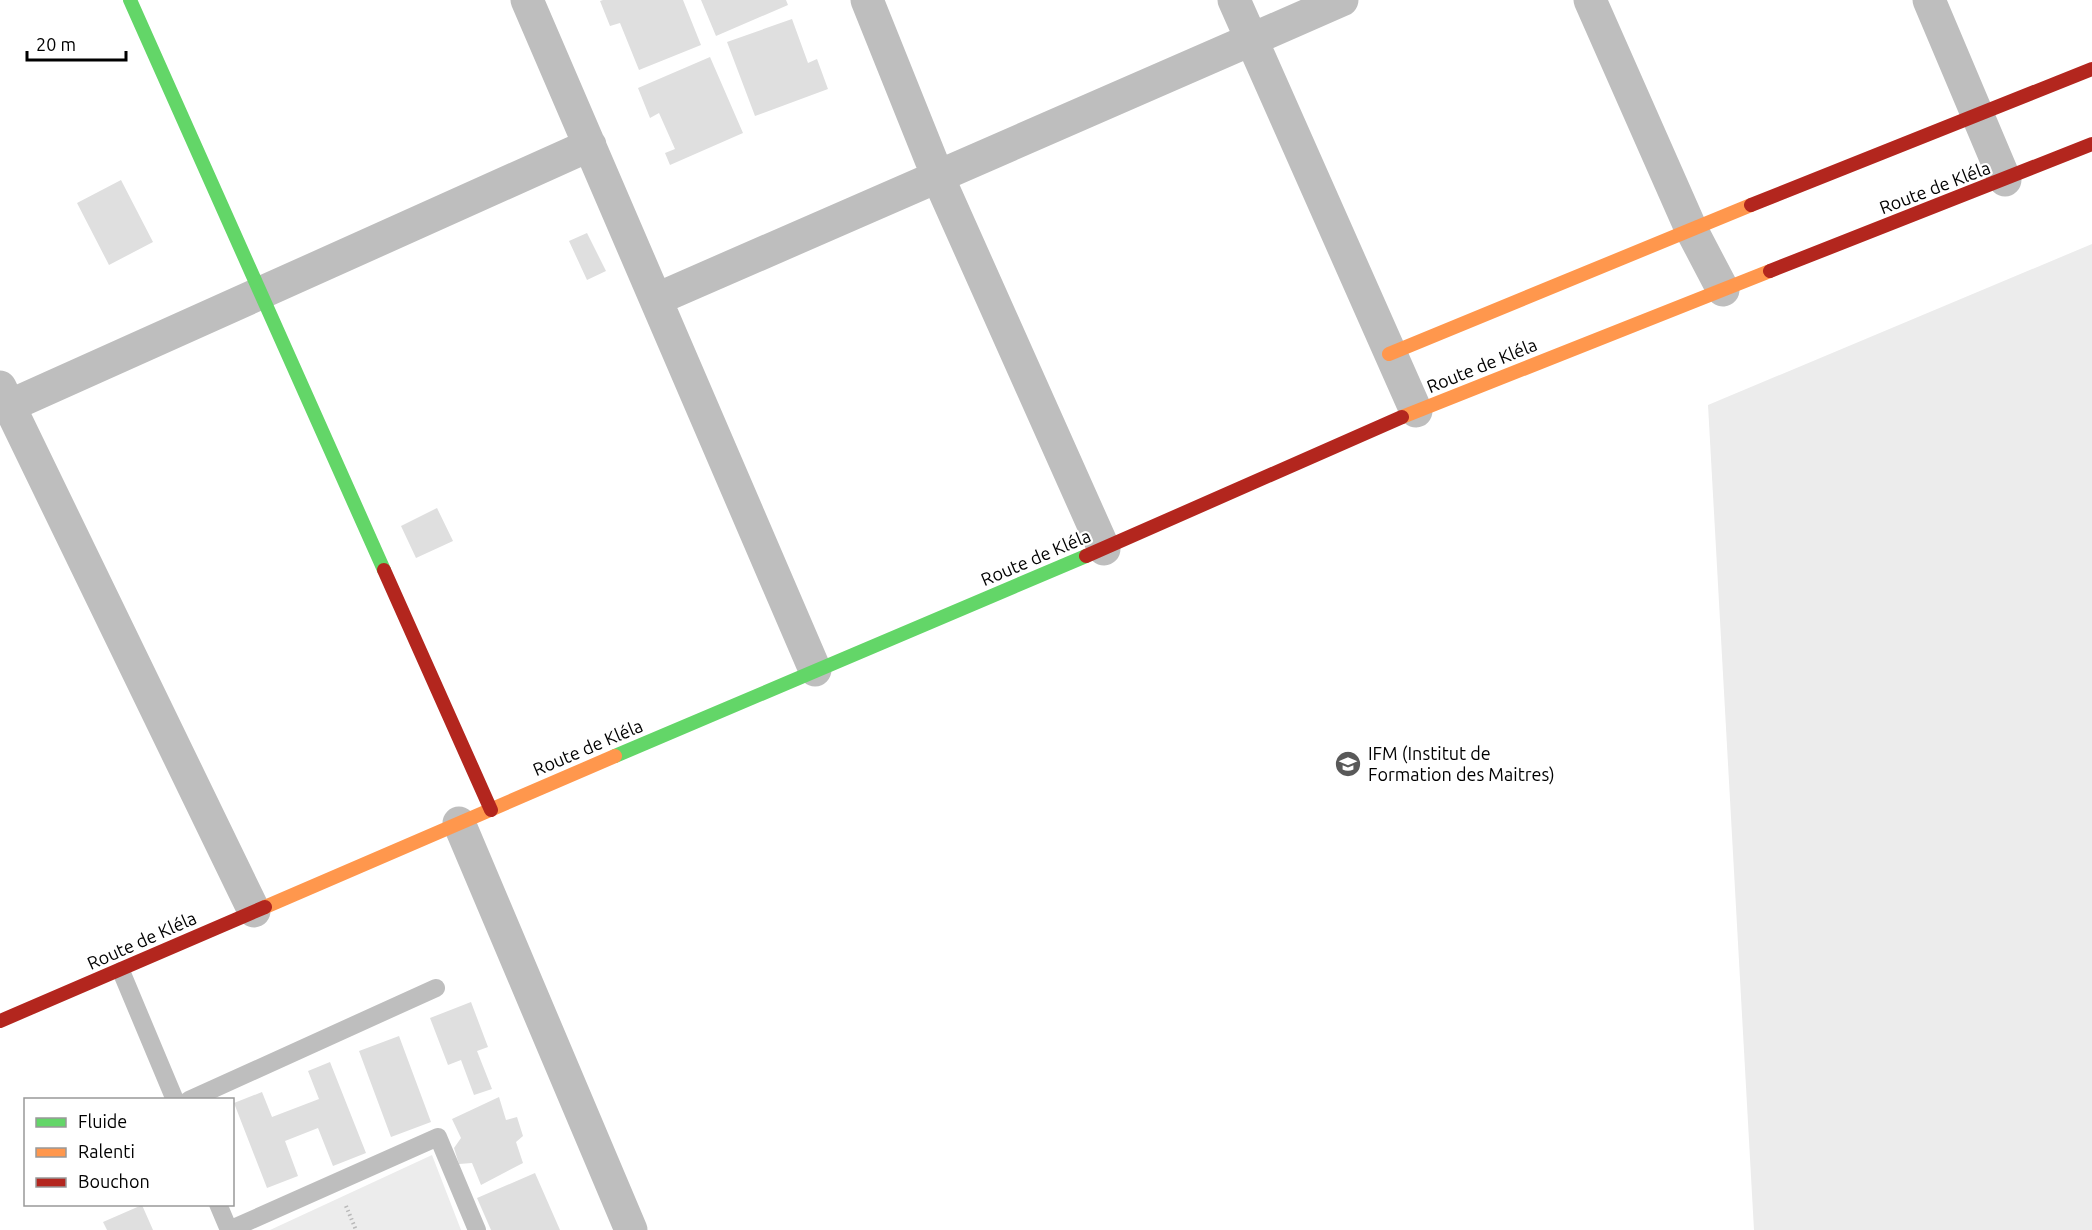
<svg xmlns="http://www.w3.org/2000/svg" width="2092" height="1230" font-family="Ubuntu,sans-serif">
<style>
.green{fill:#ececec}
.building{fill:#dfdfdf}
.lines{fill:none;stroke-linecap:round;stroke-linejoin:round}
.path{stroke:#b9b9b9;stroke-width:4;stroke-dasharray:1.5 3;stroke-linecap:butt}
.lane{stroke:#bebebe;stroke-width:18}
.street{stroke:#bebebe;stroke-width:33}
.fast{stroke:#63d668;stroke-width:14}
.slow{stroke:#ff974d;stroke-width:14}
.jam{stroke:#b3261e;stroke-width:14}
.labels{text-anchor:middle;stroke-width:4.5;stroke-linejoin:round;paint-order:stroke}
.street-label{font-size:18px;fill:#000;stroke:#fff}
.poi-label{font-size:18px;fill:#000;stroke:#fff;text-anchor:start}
</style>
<rect width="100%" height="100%" fill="#fff"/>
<path class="green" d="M2092,244V1230H1754L1708,405Z
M432,1155L461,1230H270Z"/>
<path class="building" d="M603,0H683L701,45L639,70L620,23L610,26L600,1Z
M701,0H786L788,5L716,36Z
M792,19L808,63L817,59L828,89L755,116L727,42Z
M710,57L743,133L670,165L665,153L675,149L659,113L650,118L638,88Z
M121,180L153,242L109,265L77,203Z
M587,233L606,271L587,280L569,241Z
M437,508L453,541L416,558L401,526Z
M471,1002L488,1047L477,1051L492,1089L474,1095L461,1060L448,1065L430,1018Z
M399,1036L431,1122L391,1137L359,1051Z
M330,1062L366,1153L333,1166L318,1128L285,1141L298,1176L267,1188L234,1103L262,1092L272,1117L319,1099L308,1071Z
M499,1097L506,1120L517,1117L523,1136L516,1142L523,1163L481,1185L472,1163L459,1164L454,1148L461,1138L452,1119Z
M535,1173L560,1230H491L477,1198Z
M142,1205L153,1230H107L103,1222Z"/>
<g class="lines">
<path class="path" d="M346,1206L356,1230"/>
<path class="lane" d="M121,971L175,1100
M189,1100L436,988
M218,1204L229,1230
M229,1230L438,1137L477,1230"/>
<path class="street" d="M527,0L815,670
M867,0L938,177L1104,549
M1234,0L1416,411
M1590,0L1691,229L1723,290
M1929,0L2005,180
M657,299L1342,0
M0,387L254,911
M9,406L590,145
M459,823L631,1230"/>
<path class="fast" d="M130,0L384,570
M615,756L1086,556"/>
<path class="slow" d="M1389,354L1751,205
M1402,417L1770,271
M265,907L615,756"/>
<path class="jam" d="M1751,205L2092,69
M1770,271L2092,144
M1086,556L1402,417
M384,570L491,810
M0,1021L265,907"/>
</g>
<defs>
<g id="school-disc" transform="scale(1.35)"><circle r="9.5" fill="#595959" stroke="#fff"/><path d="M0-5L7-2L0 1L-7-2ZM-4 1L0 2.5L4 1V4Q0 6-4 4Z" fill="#fff"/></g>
</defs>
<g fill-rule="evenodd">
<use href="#school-disc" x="1348" y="764"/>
</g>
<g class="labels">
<g class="street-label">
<text transform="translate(1935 188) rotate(-21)" y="6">Route de Kléla</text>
<text transform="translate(1482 366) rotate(-22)" y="6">Route de Kléla</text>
<text transform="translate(1036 558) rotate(-23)" y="6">Route de Kléla</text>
<text transform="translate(588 748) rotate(-23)" y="6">Route de Kléla</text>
<text transform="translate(142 941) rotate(-24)" y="6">Route de Kléla</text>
</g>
<g class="poi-label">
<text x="1368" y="760">IFM (Institut de<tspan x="1368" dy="21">Formation des Maitres)</tspan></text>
</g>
</g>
<rect x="24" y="1098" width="210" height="108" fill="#ffffff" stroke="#999999" stroke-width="1.5"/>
<rect x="36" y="1118" width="30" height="9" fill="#63d668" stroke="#999999" stroke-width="1.5"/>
<text x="78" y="1128" font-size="18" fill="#000000">Fluide</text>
<rect x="36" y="1148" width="30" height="9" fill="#ff974d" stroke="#999999" stroke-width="1.5"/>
<text x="78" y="1158" font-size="18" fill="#000000">Ralenti</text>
<rect x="36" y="1178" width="30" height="9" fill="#b3261e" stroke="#999999" stroke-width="1.5"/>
<text x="78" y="1188" font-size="18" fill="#000000">Bouchon</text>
<path d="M27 51v9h99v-9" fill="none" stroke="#000000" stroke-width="3"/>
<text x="36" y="51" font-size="18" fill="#000000" stroke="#ffffff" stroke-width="4.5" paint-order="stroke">20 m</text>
</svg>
